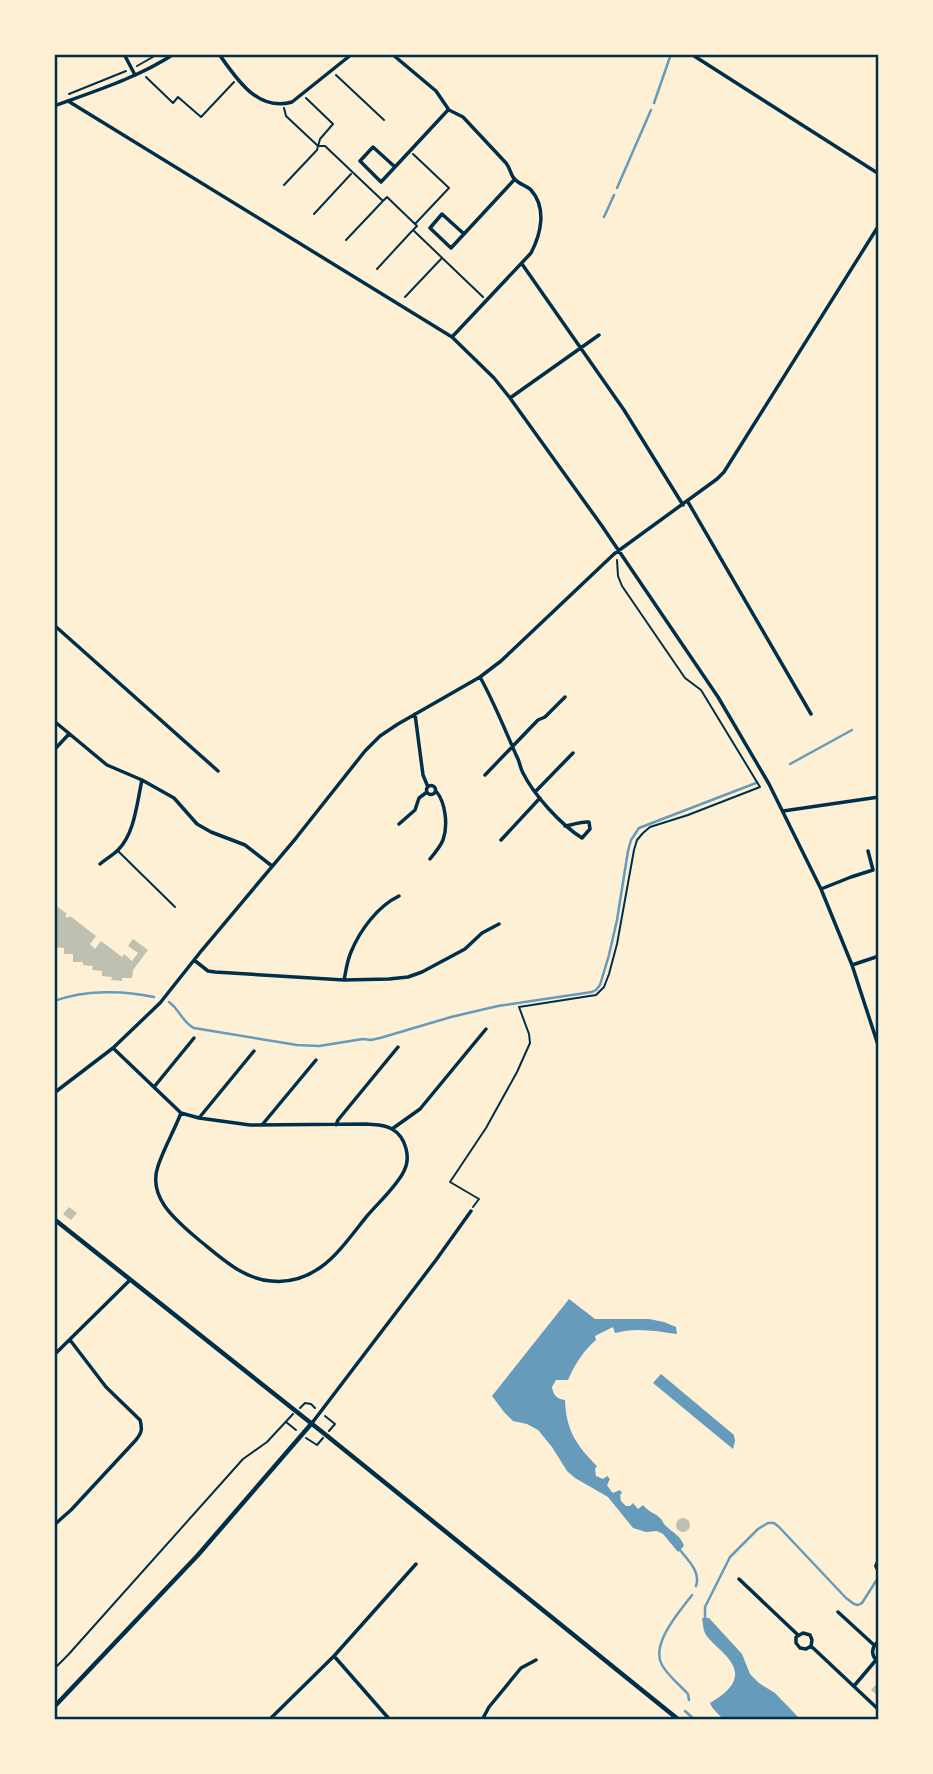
<svg xmlns="http://www.w3.org/2000/svg" width="933" height="1774" font-family="Poppins,sans-serif">
<style>
.water{fill:#669bbc}
.lines{fill:none;stroke-linecap:round;stroke-linejoin:round}
.stream{stroke:#669bbc;stroke-width:2.5}
.building{fill:#bec0b2}
.path{stroke:#003049;stroke-width:2}
.service{stroke:#003049;stroke-width:2}
.minor{stroke:#003049;stroke-width:3.5}
.tertiary{stroke:#003049;stroke-width:3.5}
.secondary{stroke:#003049;stroke-width:4.5}
.neatline{fill:none;stroke:#003049;stroke-width:2.5}
</style>
<rect width="100%" height="100%" fill="#fdf0d5"/>
<path class="water" d="M569,1299L595,1319H649L664,1322L676,1327L677,1334C656,1331 636,1327 615,1333L613,1327L595,1336L596,1340C583,1351 575,1364 568,1380H556L552,1387C553,1395 557,1399 565,1400C566,1430 576,1445 597,1466L595,1469L596,1476L603,1479L607,1476L610,1479L607,1485L611,1491L613,1493L620,1490L622,1493L620,1495L621,1501L626,1506H630L633,1503L638,1509L643,1505C648,1512 656,1513 661,1519C663,1521 663,1523 664,1524C672,1533 680,1534 684,1546L678,1552L663,1534L657,1531L646,1532L633,1528L608,1497L575,1478L567,1471L552,1447L538,1430L527,1424L513,1421L504,1412L492,1396Z
M661,1374L734,1435L735,1441L733,1449L653,1383Z
M702,1618H709L742,1654L750,1674L759,1683L775,1693L801,1720H723C719,1713 713,1711 710,1703C718,1698 731,1690 734,1680C741,1662 714,1647 706,1635C703,1630 703,1624 702,1618Z"/>
<g class="lines">
<path class="stream" d="M654,103L670,57
M617,188L651,110
M604,217L614,195
M790,764L852,730
M54,1001C85,990 122,990 154,997
M169,1002C179,1009 183,1023 194,1028L297,1045L319,1046L363,1039L371,1040L380,1038L451,1017L498,1006L592,992L596,990L600,985L609,955L617,920L628,851L631,840L639,828L756,783
M680,1550C688,1560 701,1572 696,1586
M705,1618V1607L730,1557L758,1529L768,1523H774L779,1527L846,1598L854,1604L858,1605L862,1603L876,1581
M689,1700L688,1694C680,1685 668,1676 662,1665C650,1644 680,1611 692,1595
M685,1711L695,1720"/>
</g>
<path class="building" d="M54,904L67,914L65,916L68,918L70,916L96,936L90,944L95,949L101,941L122,957L124,954L132,961L138,953L128,946L133,939L148,950L133,970L132,978H122V981L111,980L112,977L102,976V971L92,970L93,966L83,965V962H73V954H64V948L54,947V925L56,922L54,920Z
M69,1207L77,1213L71,1220L63,1214Z
M676 1525a7 7 0 1 1 14 0a7 7 0 1 1-14 0Z
M879,1681V1693L877,1692L876,1694L871,1690Z"/>
<g class="lines">
<path class="path" d="M137,66L158,54
M336,75L384,120
M146,77L173,103L178,97L201,117L234,82
M69,94L126,71
M284,108L286,116L318,146H325L383,201L387,197L415,224L417,226L413,230L483,297
M413,154L449,188L415,224
M284,185L317,150L320,139L333,124L306,98
M314,214L351,174
M346,240L382,202
M377,269L412,231
M405,297L441,259
M473,1207L479,1199L450,1182L486,1128L517,1072L530,1043L529,1034L519,1007L596,995L604,987L609,974L617,944L634,850L637,840L643,833L650,827L688,815L760,787L701,690L685,678L622,586L618,576L617,560
M300,1408L305,1403L311,1404L315,1408
M325,1416L335,1424L329,1431
M286,1422L296,1430
M306,1438L317,1445L323,1438
M877,1570L875,1566L879,1557
M54,1669L68,1655L243,1459L267,1442L293,1414"/>
<path class="service" d="M118,851L175,907"/>
<path class="minor" d="M124,54L135,75
M219,54C236,78 257,112 292,102L352,54
M392,54L436,91L449,110L463,117L506,163C510,168 510,172 513,177C517,184 526,185 531,190C547,208 541,234 531,253L452,337
M68,101L452,337L494,378L510,398L602,526L718,697L769,784L821,889L852,965L879,1048
M395,167L381,182L360,161L373,147L395,167L448,110
M464,234L451,248L430,228L442,214L464,234L514,180
M522,264L624,410L683,505
M510,398L599,335
M688,502L811,714
M54,625L218,771
M480,677C494,702 505,730 517,757C520,762 520,768 523,773C534,795 560,824 582,838L590,829L589,822C580,821 574,825 565,826
M415,714L423,775L428,787
M54,721L107,765L142,780L174,798L197,824L211,832L245,845L272,866
M54,750L69,734
M485,775L538,720L545,717L565,697
M426.5 790a4.5 4.5 0 1 1 9 0a4.5 4.5 0 1 1-9 0Z
M535,792L573,753
M783,811L879,797
M399,824L415,810L419,798L427,792
M501,840L540,798
M430,859C435,853 440,847 443,840C448,826 446,803 436,791
M100,864C106,859 113,855 118,850C135,833 137,802 142,780
M821,889L851,877L873,870L868,851
M194,960L208,971L215,972L344,980L389,979L408,977L422,972L465,949L482,933L499,924
M852,965L879,956
M344,980C346,971 347,961 351,952C360,930 378,906 399,896
M113,1048L181,1113L199,1118L250,1125L366,1124C374,1125 384,1124 392,1129C406,1137 411,1158 404,1171C397,1186 378,1203 367,1216C354,1232 338,1255 321,1267C307,1277 289,1283 271,1281C243,1279 220,1257 199,1240C177,1221 147,1198 158,1166C164,1148 174,1131 181,1113
M154,1087L194,1038
M54,1093L113,1048L160,1003L202,950L296,838L365,751L380,736L398,724L480,677L501,661L614,554L717,479L724,472L879,225
M199,1118L254,1051
M262,1125L316,1060
M336,1125L338,1120L398,1047
M392,1129L420,1109L486,1029
M54,1355L130,1280
M312,1423L436,1260L471,1211
M54,1525L71,1510L135,1441C141,1434 143,1430 140,1420L106,1387L70,1340
M739,1579L798,1635
M838,1612L874,1645
M879,1641C871,1647 870,1656 879,1662
M811,1646L806,1649L800,1648L796,1643V1637L803,1633L810,1635L812,1640L811,1646L879,1710
M854,1686L876,1660
M269,1720L334,1656
M390,1720L334,1656L416,1564
M482,1720L489,1707L521,1668L536,1660
M878,1720L879,1714"/>
<path class="tertiary" d="M691,54L879,174
M54,106C95,91 137,78 174,54"/>
<path class="secondary" d="M54,1219L326,1435L679,1720
M54,1707L198,1555L312,1423"/>
</g>
<rect width="933" height="1774" fill="none" stroke="#fdf0d5" stroke-width="112"/>
<rect x="56" y="56" width="821" height="1662" class="neatline"/>
</svg>
